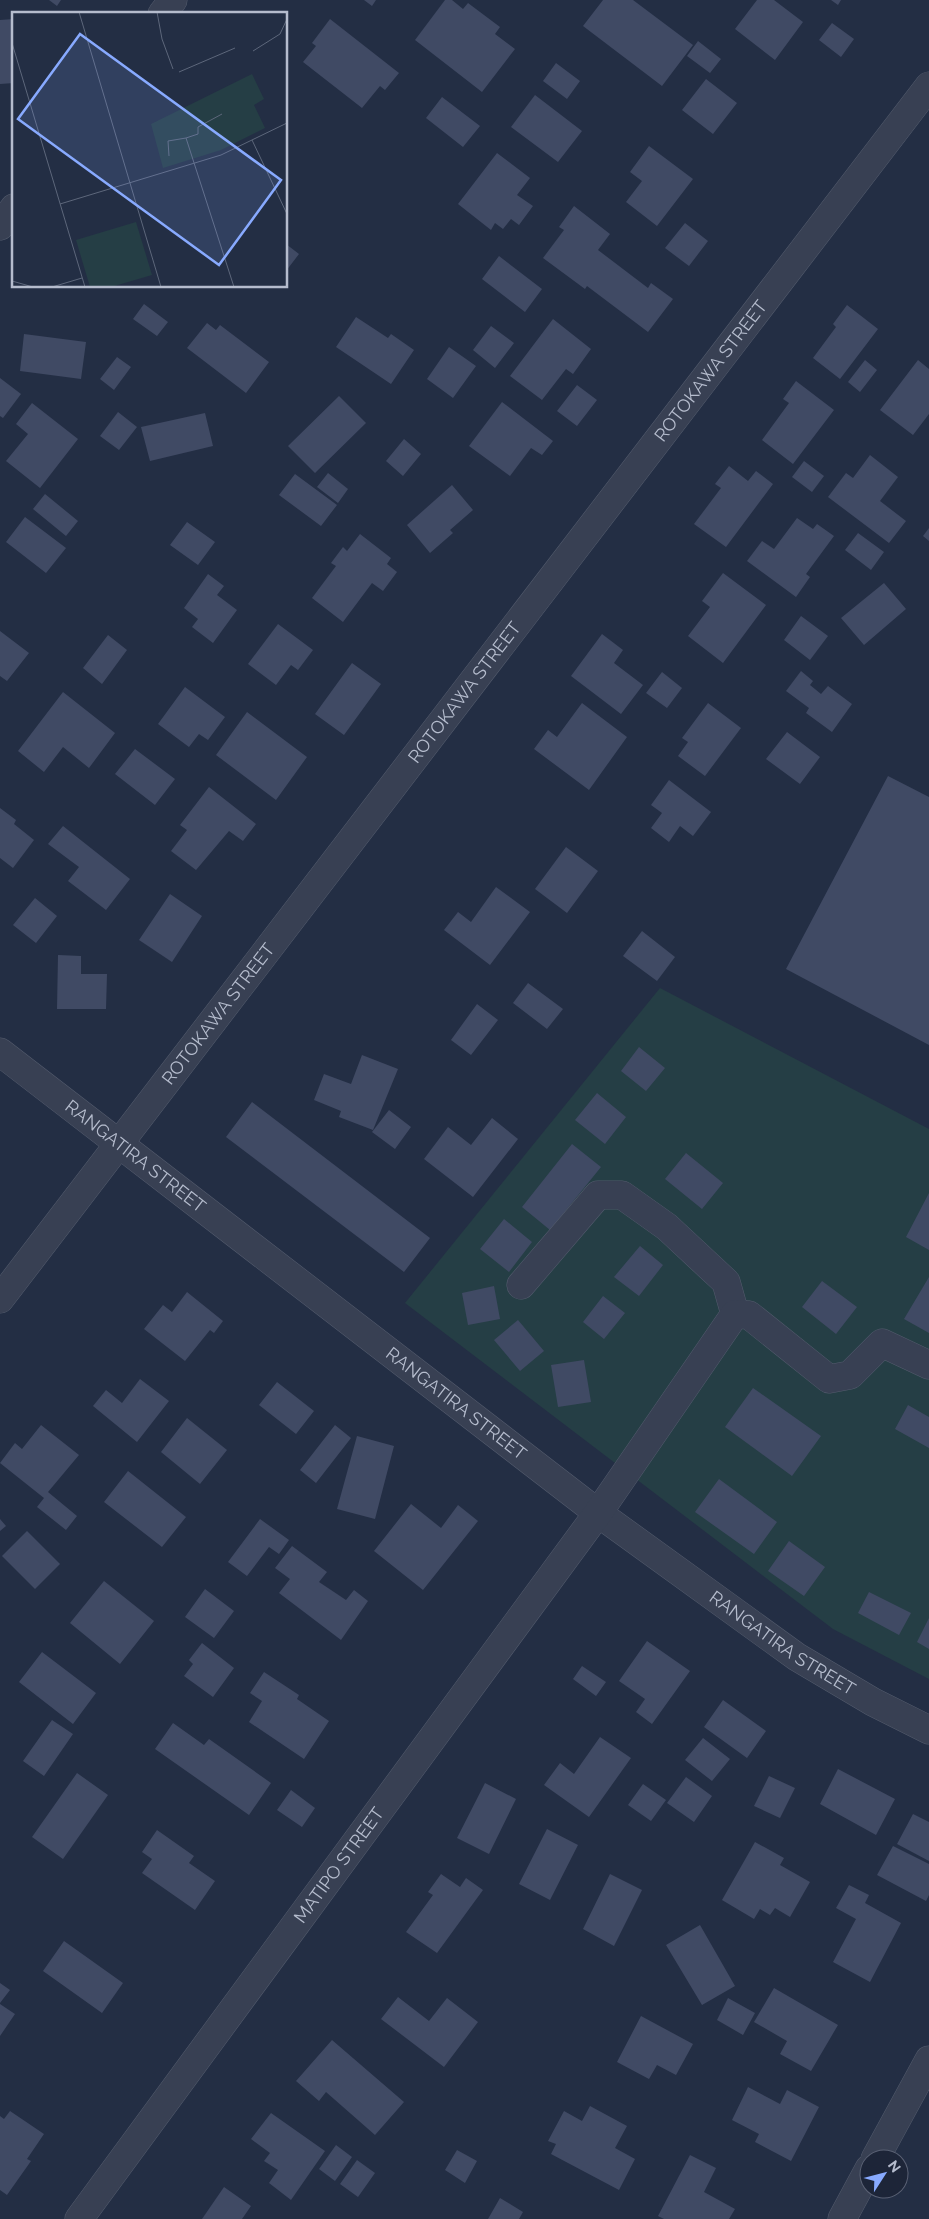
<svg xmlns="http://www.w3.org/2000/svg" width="929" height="2219" font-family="Raleway,sans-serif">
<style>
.green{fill:#253e45}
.building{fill:#404a64}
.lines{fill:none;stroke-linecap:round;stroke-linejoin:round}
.minor-casing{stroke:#535b6d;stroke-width:29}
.minor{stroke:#384053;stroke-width:28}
.labels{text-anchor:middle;stroke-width:4;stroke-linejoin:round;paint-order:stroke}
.street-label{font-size:18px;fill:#b5bccd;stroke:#1d2538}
.inset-road{fill:none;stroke:#5d677b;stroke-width:1}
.view{fill:#8af;fill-opacity:0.15;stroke:#8af;stroke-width:2.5}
.inset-edge{fill:none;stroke:#b5bccd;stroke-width:2.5}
</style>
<rect width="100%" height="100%" fill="#232e44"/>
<path class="green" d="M660,988L929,1129V1679L833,1629L405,1303Z"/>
<path class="building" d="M49,0H61L57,6Z
M364,0H376L372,6Z
M445,0H452L463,9L468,3L500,27L495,34L515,49L482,92L415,40Z
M603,0H633L693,45L662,86L583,26Z
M757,0H774L803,22L775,60L735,29Z
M831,0H841L838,5Z
M14,19V83L0,84V20Z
M330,19L399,73L385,90L380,86L362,108L303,62L316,46L312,43Z
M832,23L854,39L841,57L819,40Z
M698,41L721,59L710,73L687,56Z
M556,63L580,81L567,99L543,81Z
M706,79L737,103L713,134L682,110Z
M535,95L582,131L558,162L511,127Z
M442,97L480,126L463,147L426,118Z
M649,146L693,179L657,226L626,202L642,181L630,172Z
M497,153L530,178L517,195L533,206L519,225L511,219L503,229L495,223L491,230L458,204Z
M574,206L610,234L598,250L648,288L651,283L673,299L648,332L587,286L585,289L543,258L564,230L559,227Z
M685,223L708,241L689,266L665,248Z
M286,244L299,254L286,271Z
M499,256L542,289L525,312L482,279Z
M144,304L168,322L157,336L133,319Z
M847,305L878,329L840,379L813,358L836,327L833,324Z
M356,317L388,338L391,334L414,350L391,384L336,347Z
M553,319L591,349L573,374L566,369L542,400L510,376Z
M207,323L216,330L220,325L269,362L246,393L187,348Z
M491,326L514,343L495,368L473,350Z
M24,334L86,342L81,379L20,371Z
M449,347L476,366L453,398L427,379Z
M117,357L131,367L114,390L100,379Z
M865,360L877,370L860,392L848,382Z
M918,360L929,369V414L913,435L880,410Z
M0,378L21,394L3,418L0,416Z
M796,381L834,410L793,464L762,440L789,403L783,399Z
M577,385L597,400L577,426L557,411Z
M339,396L366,423L315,473L288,446Z
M502,402L553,441L542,455L531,448L510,476L469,446Z
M32,403L78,439L40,488L6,461L28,434L16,424Z
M118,412L137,427L119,450L100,436Z
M205,413L213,446L150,461L141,427Z
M404,439L421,454L403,476L386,461Z
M870,455L898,477L880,501L906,521L889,543L828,497L846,473L853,478Z
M804,461L824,476L812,492L792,477Z
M729,466L748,481L756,471L773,484L726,547L694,524L721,488L715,484Z
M328,473L348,489L338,503L317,487Z
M295,474L337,505L321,526L279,495Z
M452,485L473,510L450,530L453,533L430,553L407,525Z
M45,494L78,521L66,536L33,509Z
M25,517L66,548L46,573L6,542Z
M797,518L813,529L817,524L834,536L806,574L810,577L796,597L747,561L762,541L774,549Z
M187,522L215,542L198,565L170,545Z
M929,528V541L923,536Z
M858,533L884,552L871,570L845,550Z
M360,534L391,558L387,564L397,572L383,591L372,583L343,622L312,598L336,566L331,563L343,547L347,551Z
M723,573L766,605L723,663L688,636L710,607L702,601Z
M208,574L224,586L217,595L237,610L213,643L192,627L198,619L184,608Z
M884,583L906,609L864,645L841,618Z
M801,616L828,636L810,660L784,640Z
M278,624L313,650L298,670L291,665L276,685L248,664Z
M0,631L29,653L7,681L0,676Z
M602,634L623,650L614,663L643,685L621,714L571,676Z
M108,635L127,650L102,684L83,668Z
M352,663L381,684L344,735L315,714Z
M801,671L813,681L810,685L821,694L828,686L852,704L832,732L806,713L809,708L786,691Z
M662,672L682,688L667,708L646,693Z
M185,687L225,717L208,740L199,734L189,747L158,724Z
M63,692L115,733L89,768L63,747L44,772L18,751Z
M582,703L627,737L589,790L534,749L548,730L557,737Z
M708,703L741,728L705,776L678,756L688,742L682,738Z
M247,712L307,757L276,800L216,755Z
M787,732L820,757L800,784L766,759Z
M135,749L175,779L155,805L115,774Z
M888,776L929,797V1045L786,969Z
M669,780L711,812L693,836L680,826L669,842L651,828L662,813L651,805Z
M209,787L256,824L243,841L229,831L196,870L171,851L187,830L180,825Z
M0,808L16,820L14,824L34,840L13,868L0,858Z
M63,826L130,879L106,910L68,881L79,867L48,844Z
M566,847L598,871L567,913L535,889Z
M496,887L530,912L490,965L444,930L458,912L471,922Z
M170,894L202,916L172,962L139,940Z
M35,898L57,916L36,943L13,925Z
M642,931L675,957L657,981L623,956Z
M58,955L81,956V974H107L106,1009H57Z
M528,983L563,1009L547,1029L513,1003Z
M477,1004L498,1020L471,1055L451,1040Z
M639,1047L665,1068L646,1091L621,1071Z
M362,1055L398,1069L373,1130L339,1117L341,1111L314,1100L324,1074L351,1084Z
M597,1093L626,1117L605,1144L575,1120Z
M252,1102L430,1238L404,1272L226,1137Z
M389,1110L411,1127L395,1149L372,1132Z
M492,1118L518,1139L473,1197L424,1159L448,1127L471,1145Z
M572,1144L601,1167L550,1230L522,1207Z
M686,1153L723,1183L702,1209L665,1179Z
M929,1193V1250L906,1237Z
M504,1219L532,1242L509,1272L480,1249Z
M640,1246L663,1265L639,1296L614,1277Z
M929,1277V1333L904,1319Z
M822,1281L857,1307L836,1334L802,1307Z
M494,1286L500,1319L468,1325L462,1293Z
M187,1292L223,1321L214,1333L210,1330L185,1361L144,1329L163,1305L172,1312Z
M603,1296L625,1313L604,1339L583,1322Z
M518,1320L544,1351L520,1371L494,1340Z
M584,1360L591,1402L558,1407L551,1365Z
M140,1379L169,1401L137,1442L93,1406L106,1390L122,1403Z
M277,1382L314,1411L296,1434L259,1405Z
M753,1388L821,1436L792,1476L725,1427Z
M908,1405L929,1417V1448L895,1429Z
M187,1418L227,1450L200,1484L161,1452Z
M41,1425L79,1455L48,1492L77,1516L66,1530L37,1507L44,1498L0,1463L15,1443L22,1449Z
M335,1425L351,1438L316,1483L300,1470Z
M357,1436L394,1446L375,1519L337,1509Z
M128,1471L186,1517L162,1547L104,1502Z
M719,1479L777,1522L754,1554L695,1512Z
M411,1504L441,1528L458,1505L478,1521L423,1590L374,1551Z
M0,1519L6,1526L0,1531Z
M260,1519L289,1540L279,1554L269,1547L247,1576L228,1562Z
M27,1531L60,1564L35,1589L2,1556Z
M789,1541L825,1567L804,1596L768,1571Z
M292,1546L327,1572L319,1582L346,1600L354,1590L368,1601L341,1640L279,1593L290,1579L275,1568Z
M104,1581L154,1621L120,1664L70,1623Z
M205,1589L234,1611L214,1638L185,1617Z
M869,1592L911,1613L899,1635L858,1613Z
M929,1618V1649L917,1642Z
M647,1641L690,1671L652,1724L636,1712L645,1699L619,1681Z
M202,1643L234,1668L213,1697L184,1676L193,1664L189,1660Z
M42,1652L96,1693L73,1724L19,1682Z
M582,1666L606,1682L596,1696L573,1679Z
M264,1672L299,1695L297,1699L329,1721L304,1759L249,1722L262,1701L250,1693Z
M723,1700L766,1731L747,1758L704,1727Z
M52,1720L73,1734L44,1776L23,1761Z
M173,1723L204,1745L209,1739L271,1783L249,1815L155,1749Z
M600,1737L631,1758L589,1817L544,1785L560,1763L574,1774Z
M703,1738L730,1759L712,1781L685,1760Z
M838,1769L895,1799L876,1835L820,1804Z
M77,1773L108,1795L63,1859L32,1837Z
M769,1776L795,1788L780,1818L754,1806Z
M686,1777L712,1796L694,1822L667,1803Z
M485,1783L516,1799L489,1854L457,1838Z
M643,1784L666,1800L651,1821L628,1805Z
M291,1790L315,1808L302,1827L277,1810Z
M913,1814L929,1822V1861L897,1844Z
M547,1829L578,1845L550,1900L519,1884Z
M157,1830L194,1856L189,1863L215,1881L195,1910L142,1873L152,1859L142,1852Z
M755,1842L784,1858L780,1865L810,1882L790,1917L775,1908L770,1915L760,1909L754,1919L722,1900Z
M893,1846L929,1864V1895L926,1901L877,1875Z
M441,1874L460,1887L466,1878L483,1890L437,1953L406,1932L433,1895L428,1892Z
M610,1874L642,1890L614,1946L583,1929Z
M849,1885L869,1895L865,1903L901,1923L870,1982L833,1962L856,1919L836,1908Z
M700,1925L735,1986L702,2005L666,1945Z
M64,1941L123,1983L102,2013L43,1971Z
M0,1983L10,1990L0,2003Z
M774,1988L838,2025L811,2071L780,2054L787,2041L754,2022Z
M398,1997L429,2021L447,1998L478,2022L444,2067L381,2019Z
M728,1998L755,2013L743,2035L717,2020Z
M0,2004L15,2014L0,2036Z
M641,2016L693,2044L676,2075L657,2065L649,2079L617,2062Z
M332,2040L404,2102L375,2135L326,2092L319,2101L296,2081Z
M748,2087L780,2104L787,2090L819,2107L791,2161L755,2142L759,2134L732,2120Z
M590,2106L627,2126L615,2148L635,2159L619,2190L551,2154L556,2144L548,2141L564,2111L582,2121Z
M10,2111L44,2134L27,2159L31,2161L7,2195L0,2190V2116L4,2119Z
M271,2113L325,2151L291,2200L269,2183L278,2170L264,2161L270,2153L251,2139Z
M336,2145L352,2157L335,2181L319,2169Z
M457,2150L477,2161L465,2183L445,2170Z
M690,2155L716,2168L704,2192L735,2209L729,2219H664L658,2216Z
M357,2160L375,2173L358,2197L340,2184Z
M224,2187L251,2206L242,2219H202Z
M500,2198L523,2212L519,2219H488Z"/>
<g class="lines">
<g class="minor-casing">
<g id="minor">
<path d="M162,14L173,0"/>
<path d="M0,226L14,208"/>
<path id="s1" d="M0,1052L598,1513L797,1657L873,1702L929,1730"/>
<path d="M521,1285L598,1195H622L667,1227L726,1282L735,1314"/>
<path id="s2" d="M0,1299L929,86"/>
<path d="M875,2159L929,2060"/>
<path id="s3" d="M79,2219L598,1513L735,1314L749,1315L829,1379L850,1375L882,1343L929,1365"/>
<path d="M842,2219L869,2169"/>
</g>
</g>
<use href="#minor" class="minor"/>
</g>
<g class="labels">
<g class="street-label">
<text dy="6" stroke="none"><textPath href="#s2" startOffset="1169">ROTOKAWA STREET</textPath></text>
<text dy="6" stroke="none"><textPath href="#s2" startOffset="764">ROTOKAWA STREET</textPath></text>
<text dy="6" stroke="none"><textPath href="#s2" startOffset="359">ROTOKAWA STREET</textPath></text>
<text dy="6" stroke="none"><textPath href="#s1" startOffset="171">RANGATIRA STREET</textPath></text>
<text dy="6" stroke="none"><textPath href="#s1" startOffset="576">RANGATIRA STREET</textPath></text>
<text dy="6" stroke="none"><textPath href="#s1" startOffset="981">RANGATIRA STREET</textPath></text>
<text dy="6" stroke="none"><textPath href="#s3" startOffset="439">MATIPO STREET</textPath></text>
</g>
</g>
<g transform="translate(12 12)">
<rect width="275" height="275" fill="#232e44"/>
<path d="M240,62L252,87L242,93L253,116L209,138L151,156L139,112ZM124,210L140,263L99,275H78L64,228Z" fill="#253e45"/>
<path class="inset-road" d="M67,0L149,275M145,0L150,27L161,57M0,31L73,275M241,39L268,22L275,7M167,60L223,36M210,102L186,115V122L174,126L222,275M240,128L275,202M157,144L156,129L174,126M48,192L209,143L275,111M0,269L21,275M40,275L70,266"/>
<path class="view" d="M68,22L269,168L207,253L6,107Z"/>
<rect width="275" height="275" class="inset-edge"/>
</g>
<g transform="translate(884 2174) rotate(54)"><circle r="24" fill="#1d2538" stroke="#5a6174"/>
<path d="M0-4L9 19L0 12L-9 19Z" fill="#88aaff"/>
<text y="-8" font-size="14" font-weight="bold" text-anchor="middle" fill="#b5bccd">N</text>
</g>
</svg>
